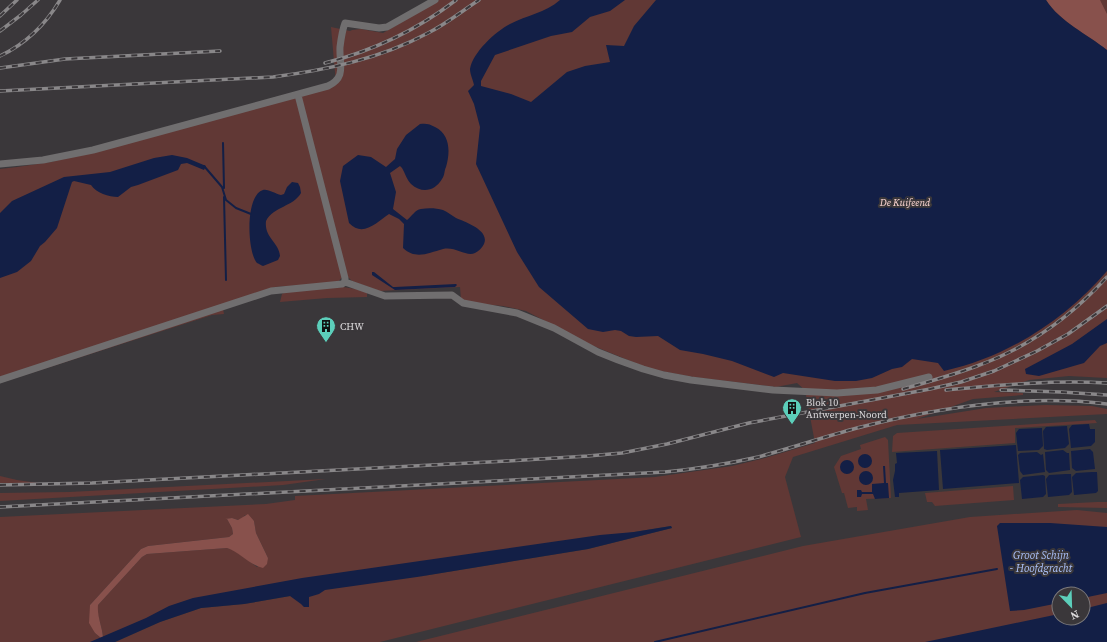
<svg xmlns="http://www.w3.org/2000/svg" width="1107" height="642" font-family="'Source Serif 4',serif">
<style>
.green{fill:#613835;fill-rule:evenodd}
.forest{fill:#88514c}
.water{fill:#131f46}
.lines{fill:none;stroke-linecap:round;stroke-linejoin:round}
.stream{stroke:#131f46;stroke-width:2}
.street{stroke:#706e6f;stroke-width:7}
.rail-casing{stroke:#898789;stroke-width:3.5}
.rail{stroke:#3a373a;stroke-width:2;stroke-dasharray:6;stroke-linecap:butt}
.labels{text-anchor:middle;stroke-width:4;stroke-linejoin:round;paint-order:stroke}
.park-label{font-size:10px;font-style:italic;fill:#fcd6d2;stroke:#3a373a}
.poi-label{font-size:10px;fill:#dddbdd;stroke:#3a373a;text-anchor:start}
.water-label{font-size:11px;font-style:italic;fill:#aac0f9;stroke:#3a373a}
</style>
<rect width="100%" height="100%" fill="#3a373a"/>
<path class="green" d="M439,0H1107V378L1069,376L1029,380L994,392L1023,393V395L973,399L917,419L986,408L1045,405L1092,406L1107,409V414L897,425L793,457L785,477L801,537L380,642H115L160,622L201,608L244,604L302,594L227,595L109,637H103C102,625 97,617 97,606L142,557L147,554L227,548L234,550L257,567L268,558L256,533L254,521L245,515L242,519L238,520L232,518L227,519L232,528L233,534L229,537L148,546L141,549L90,605L95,633L101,638L90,642H0V517L266,504L295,500V496L655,477L732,466L765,458L815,443L805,390L797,383L776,387L693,377L650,369L591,345L526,311L503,306L471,303L461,300L460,287L379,291L352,281L347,276H343L338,282L334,283L275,287L0,377V169L17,167L51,162L336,84L331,27L350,31L352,30L361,29L383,33ZM671,526L672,528L588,549L417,577L634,532Z
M343,287L356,289L367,292V297L327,298L280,302L282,294L289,290Z
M223,309L224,314L212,315L0,383V382Z
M1095,420L1097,423L1015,428V443L892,452L893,436L897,433Z
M885,437L888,440L891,498L866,499L868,510L857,511V507L848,508L844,493H842L834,467L841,456L861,449L860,445Z
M0,476L17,480L38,483H0Z
M326,479L283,485L0,501V493L69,492Z
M1013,486L1014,500L935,506L932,502H927L925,493Z
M1097,502H1107V508L1058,507V504Z
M1077,510L1107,513V642H416L803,546L970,517ZM1059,594H1083V618H1059Z"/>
<path class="forest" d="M1046,0H1100L1107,14V50C1087,34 1060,22 1046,0Z
M248,514L254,521L256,533L268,558L267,564L263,568C249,565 240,552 227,548L147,554L142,557L98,605C97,617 102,625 103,637L101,638L95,633L89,623L90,605L141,549L148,546L229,537L233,534L232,528L227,519H225L232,518L238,520Z"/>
<path class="water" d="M560,0H625L610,11L590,17L572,32L551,36L495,55L481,81V86L511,94L531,102L567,72L585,66L610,62L606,45L624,46L634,26L656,0H1046C1060,22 1087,34 1107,50V271C1065,320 1007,357 944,371L938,363L912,359L902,367L892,369L872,378L856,381H835L783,373L774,377L732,361L703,354L680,350L658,336L636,337L629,336L621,331L615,330L603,332L588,329L539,287L517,252L476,164L480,127L474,104L468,91L474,85C473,80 470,74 470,69C472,53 496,31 510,24C527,15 545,13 560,0Z
M420,124C426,123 430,124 435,127C451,135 450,153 446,167C444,171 445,175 442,179C435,191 422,194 411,184C407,180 405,173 402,168L400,166L390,173L396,192L393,209L407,220C412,216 415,210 421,209C428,208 436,208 443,210C448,212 451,215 456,218C465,222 490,230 484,244C482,248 479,251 475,253C466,257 455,246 443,249C428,253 416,260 403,248L404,224L399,219L389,214C377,222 363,238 349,223L340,181L343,166L358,155L371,157L386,167L395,159L397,149L406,135Z
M172,155L187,158L206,166L204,170L187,163L181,164L178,170L138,185L131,187L118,197C109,197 96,193 91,185L74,181L72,182L57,228L45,242L40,246L31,261L17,272L0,278V213L12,201L64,177L110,172L154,158Z
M292,182L298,183L300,187L301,193C293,207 274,206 266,221C264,238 279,242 280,256L278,260L263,266C262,266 258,263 257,263C247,252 245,195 263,190C269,189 275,194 281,195L284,194L287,187Z
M372,272H374L393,287H395L456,284L457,285L455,287L395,290L372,275Z
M1107,319V343L1100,346L1084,363L1039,376L1026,374L1025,369L1072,344Z
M1089,424L1090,429H1095V442L1091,446L1071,448L1069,429L1072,425Z
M1067,426L1069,444L1065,448L1047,450L1044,449L1043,431L1046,427Z
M1042,428L1043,446L1039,450L1018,451L1016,433L1019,429Z
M1016,445L1019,483L943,489L940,450Z
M1090,449L1093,452L1095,469L1076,471L1072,468L1071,451Z
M1063,450L1067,453H1069L1070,470L1049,473L1046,470L1045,452Z
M937,451L939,490L899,493V497H895L893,480L895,471V464L897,463L896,453Z
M1037,452L1041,455L1043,454L1045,472L1023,475L1020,471L1018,455L1020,453Z
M858 461a7 7 0 1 1 14 0a7 7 0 1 1-14 0Z
M840 467a7 7 0 1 1 14 0a7 7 0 1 1-14 0Z
M883,466H885L886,483H888L889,498L875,499L873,494H862L861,497H857V490H861L862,492H872V484L884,483Z
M859 478a7 7 0 1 1 14 0a7 7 0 1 1-14 0Z
M1092,472H1097L1098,491L1096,493L1074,495L1072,477L1076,473Z
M1066,474H1071L1072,492L1069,495L1048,497L1046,479L1049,475Z
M1043,475L1045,476L1046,494L1043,497L1022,499L1020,480L1023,477Z
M1000,523H1050L1107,527V593L1083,598V594H1059V603L1024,610L1010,611L997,526Z
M671,526L672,528L588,549L417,577L325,590L319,594L309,597V607H304L301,604L290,596L244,604L201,608L160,622L115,642H90L146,618L169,606L193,598L302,578L600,535L634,532Z
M1107,603V642H925L1059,614V618H1083V609Z"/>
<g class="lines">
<path class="stream" d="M223,143L224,188
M204,166L222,187L226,200L236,208L251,214
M224,197L226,280
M655,642L865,593L997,569"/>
<path class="street" d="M0,164L43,160L93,150L328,86C347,77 339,64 340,47C341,39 342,31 345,23L379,28L387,27L435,0
M345,282L385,296L452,295L463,303L517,313L554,328L598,352L618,360L643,369L664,375L691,380L773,390L837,393L877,390L929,377
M0,380L271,291L342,284L345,282V278L298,95"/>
<g class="rail-casing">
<path id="rail" d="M0,16L17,0
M0,31L21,15L38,0
M0,56C25,44 46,24 60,0
M325,63C372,51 417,30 456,0
M0,68L65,59L220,51
M0,91L273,77C326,70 380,59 428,33C446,24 462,11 479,0
M903,389C928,382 953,375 977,366C1027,348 1071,317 1107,277
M946,390C1000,385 1053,380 1107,383
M1001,390L1061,392L1107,395
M0,485L92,483L507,461L588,456L622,453L667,444L749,423L930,389L961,382L994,371L1037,351L1068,334L1107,306
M0,507L665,472C696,469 727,464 758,457C791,448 824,437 857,428C935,408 1026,394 1107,404"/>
</g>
<use href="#rail" class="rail"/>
</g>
<defs>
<g id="building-pin" transform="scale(1)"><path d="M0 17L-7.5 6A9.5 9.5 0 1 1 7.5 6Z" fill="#5cceba" stroke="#3a373a"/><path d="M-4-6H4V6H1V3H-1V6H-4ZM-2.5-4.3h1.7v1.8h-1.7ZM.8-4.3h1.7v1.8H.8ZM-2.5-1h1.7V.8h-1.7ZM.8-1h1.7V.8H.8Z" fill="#111"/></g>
</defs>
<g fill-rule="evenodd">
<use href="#building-pin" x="326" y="326"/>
<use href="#building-pin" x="792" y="408"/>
</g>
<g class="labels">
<g class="park-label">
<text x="905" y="206">De Kuifeend</text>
</g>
<g class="poi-label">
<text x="340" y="330">CHW</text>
<text x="806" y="406">Blok 10<tspan x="806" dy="12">Antwerpen-Noord</tspan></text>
</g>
<g class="water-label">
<text x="1041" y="559">Groot Schijn<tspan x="1041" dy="13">- Hoofdgracht</tspan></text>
</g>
</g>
<g transform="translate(1071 606) rotate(157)"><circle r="19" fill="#3a373a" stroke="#7b797b"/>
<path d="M0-3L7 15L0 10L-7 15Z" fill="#5cceba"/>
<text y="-6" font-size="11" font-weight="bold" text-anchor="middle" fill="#dddbdd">N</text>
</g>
</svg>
